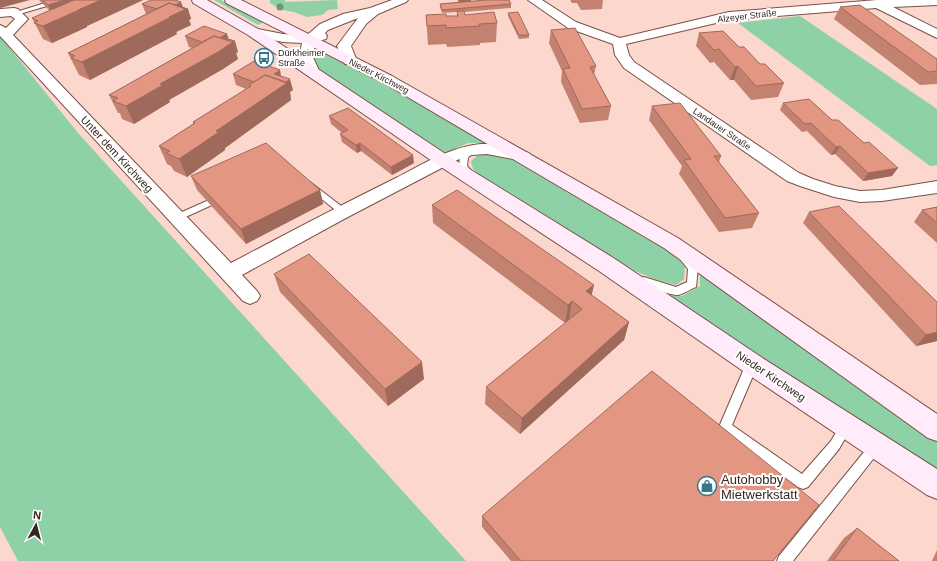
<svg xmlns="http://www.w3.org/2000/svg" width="937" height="561" font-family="Arial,sans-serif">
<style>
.green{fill:#8fd1a6}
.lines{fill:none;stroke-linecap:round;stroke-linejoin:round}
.lane-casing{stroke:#785147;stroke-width:2}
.street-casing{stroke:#785147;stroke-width:2}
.secondary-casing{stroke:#785147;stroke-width:2}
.lane{fill:#fff;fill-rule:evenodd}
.street{fill:#fff;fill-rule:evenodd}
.secondary{fill:#ffebfa;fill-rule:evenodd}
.tree{fill:#719378}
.wall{fill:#c38170}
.shaded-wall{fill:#9f695b}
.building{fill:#e39682;stroke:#9f695b}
.labels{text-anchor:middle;stroke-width:4;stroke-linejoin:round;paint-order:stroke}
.far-street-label{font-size:9px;fill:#372621;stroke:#fff}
.far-poi-label{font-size:9px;fill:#372621;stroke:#fff;text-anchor:start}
.street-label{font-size:11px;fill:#372621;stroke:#fff}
.near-poi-label{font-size:13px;fill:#372621;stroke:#fff;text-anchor:start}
</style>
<rect width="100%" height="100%" fill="#fcd7cd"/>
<path class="green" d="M214,0H221L264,22L258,25Z
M270,0H285V2L337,0L338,9L328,10L322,15L307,17L294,12L282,10L270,3Z
M800,16L937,109V165L930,166L738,23Z
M0,36L78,133L466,561H18L0,527Z
M310,48L358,70L488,143H468L446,153L315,69Z
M483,154L503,155L519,161L666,246L685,266L684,279L676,285L657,280L635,271L488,181C480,175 472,172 471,161L477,156Z
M700,274L937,442V472L660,295L682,296L700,286Z"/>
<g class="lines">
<g class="lane-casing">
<path id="lane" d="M45,3L47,4V6L16,15L13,13Z
M466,149H469L473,151L468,158L467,166L475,175L471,178L468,177L459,166L460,158Z
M310,182L345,209L346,211L345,213H339L307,187L306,185L307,183Z
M209,200L212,201L213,203L212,205L179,220H173L171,218L173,216Z
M685,256L688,257L698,268L696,287C690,289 684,294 678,295C671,295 643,287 639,281L640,278L644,277L676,287L687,282L688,269L680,259Z
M752,359L756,361L758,364L732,425L802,474L831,441L842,422L846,421L850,422L852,426L839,449L808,487L803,489L798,487L721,431L719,427L746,364L748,361Z
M877,439L881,441L883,445L881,449L793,561H777L779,556L873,441Z"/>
</g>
<g class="street-casing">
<path id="street" d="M392,0H408L406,2L378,14L366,24L351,46L357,61L355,64H345L337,46L358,18L328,30L325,33L327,36L326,39L315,42L313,57L320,73L318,76L313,77L308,76C300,63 299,57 302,43L283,42L253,36L249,35L247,32L249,29L253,28L283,34L306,36L320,24L343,14L370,8Z
M528,0H542L576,22L620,38L729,12L877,0H937V5L893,7L937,29V38L876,8L729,20L626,44L629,55L634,62L799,173L813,179L835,186L860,191L882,190L937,181V193L882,201L860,202L834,197L800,186L787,181L624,68L615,55L613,44L568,28Z
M14,8L18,9L28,19L13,35L231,263C286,234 341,205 396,178C423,164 450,147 481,144C497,143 513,149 529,153L531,156L529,159L523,161L487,154L472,155L457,160L344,219L242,275L257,291L260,296L257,301L250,304L243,301L0,36V25L6,28L15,19L11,16L0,17V9Z"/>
</g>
<g class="secondary-casing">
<path id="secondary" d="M192,0H207L258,29L450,157L615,259L761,357L937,469V499L927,495L743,371L599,271L438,165L248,35L193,3Z
M225,0H241L392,76L678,238L937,414V441L928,438L664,248L382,82L226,3Z"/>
</g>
<use href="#lane" class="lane"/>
<use href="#street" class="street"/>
<use href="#secondary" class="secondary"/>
</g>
<circle class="tree" cx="280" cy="7" r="3.5"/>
<path class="wall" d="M39,0H143L87,26V27L52,43L43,39L32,18L50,11Z
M458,0H471V1L511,4V8L464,12L465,15L497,23L496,42L480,43V45L447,47L446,44L428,45L426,15L446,16H457V12L442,13L440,7V4L458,2Z
M570,0H603L602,9L581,10L577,3H572Z
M142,4L183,7L188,9L191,19L189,20L191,25L176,32L177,34L90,80L79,75L68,53L146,14Z
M840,7L937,59V84L920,85L834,19Z
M508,13L529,35V38L519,39L508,16Z
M551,30L596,66L594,75L611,106L608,120L580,123L561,82L562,71L549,43Z
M699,33L760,64L784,83L778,97L751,100L734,80H730L714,62L710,63L696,46Z
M185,36L229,39L238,52L236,53L238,59L223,69L169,100L170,102L134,124L122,119L120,113H118L109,95L192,48L189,47Z
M233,74L281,76L293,90L290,92L291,100L225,148V150L187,177L174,171L171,166L167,164L159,146L193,124V122L246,89L236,85Z
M783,103L892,176L863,181L835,154L831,155L807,131L802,132L780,110Z
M652,106L721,156L719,162L759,213L752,228L719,232L679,174L682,166L649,120Z
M329,116L414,163L392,175L361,151L357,153L342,142L340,134L342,133L331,124Z
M191,176L320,190L323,204L246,244L197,190Z
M432,205L594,285L591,295L629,322L624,340L520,434L485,404L486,387L565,323L433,223Z
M937,207V243L914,222L922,210Z
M809,212L937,341L916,346L803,223Z
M274,274L424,379L388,406L280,292Z
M482,516L773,561H511L482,527Z
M857,528L899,561H827L844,538Z
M937,550V561H932Z"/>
<path class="shaded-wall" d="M0,0H30L0,8Z
M65,0H81L51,12L48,5Z
M101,0H143L87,26V27L52,43L43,26Z
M459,0H471V2L459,3Z
M181,2L184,10L186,9H188L191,19L189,20L191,25L176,32L177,34L90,80L82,62L165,12L175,5Z
M227,34L230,44L221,37Z
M235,41L238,52L236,53L238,59L223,69L169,100L170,102L134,124L126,106L160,84Z
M738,66L734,80H730L735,67Z
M280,70L282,81L274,74Z
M290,79L293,90L290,92L291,100L225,148V150L187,177L179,159L216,131Z
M360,143L361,151L357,153L356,145Z
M840,146L835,154L831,155L836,147Z
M413,155L414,163L392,175L391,167Z
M898,168L892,176L863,181L868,173Z
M320,190L323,204L246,244L241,229Z
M594,285L590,303L582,309L586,291Z
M572,301L569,319L565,323L568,305Z
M629,322L624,340L520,434L522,418Z
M937,332V341L916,346L926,335Z
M422,362L424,379L388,406L385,389Z"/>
<path class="building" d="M43,0H65L48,5Z
M74,0H101L78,10H79L43,26L34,23L38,21L32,18Z
M151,0H175L181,2L175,5L188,9L186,10V9L169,3L157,9L142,4Z
M486,0H509L511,4L442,10L440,4Z
M169,3L186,9L169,17H171L82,62L71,58L75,56L68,53Z
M860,5L937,59V71L928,72L840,7Z
M457,11H464L465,15L494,12L497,23L479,24L480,26L446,28V25L427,26L426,15L446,14V16H458Z
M518,12L529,35H519L508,13Z
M204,26L227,34L221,37L235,41L232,43L233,42L214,36L202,42L185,36Z
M575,28L596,66L590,67L611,106L582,109L563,69L570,68L551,30Z
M723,31L739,47H744L760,64H765L784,83L756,86L738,66L735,67L719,49L714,50L699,33Z
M214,36L233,42L218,52L160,84L163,85L126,106L113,101L118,98L109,95Z
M254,61L280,70L274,74L290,79L286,82L265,75L254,82L233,74Z
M265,75L287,83L216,131L219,132L179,159L166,153L170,151L159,146L195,123L193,122L251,86L249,85Z
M809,99L832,120H838L864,143L869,142L898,168L868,173L840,146L836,147L811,123L805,124L783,103Z
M680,103L721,156H714L759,213L725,218L684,160L691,159L652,106Z
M348,108L413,155L391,167L360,143L356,145L340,134L348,130L329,116Z
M266,143L320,190L241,229L191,176Z
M457,190L594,285L586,291L629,322L522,418L486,387L582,309L572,301L568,305L432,205Z
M839,206L937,302V332L926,335L809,212Z
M937,207V223L922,210Z
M309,254L422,362L385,389L274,274Z
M652,371L819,505L773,561H521L482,516Z
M857,528L899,561H833Z"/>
<defs>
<g id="bus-ring" transform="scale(1)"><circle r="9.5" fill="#fff" stroke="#347887" stroke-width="1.5"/><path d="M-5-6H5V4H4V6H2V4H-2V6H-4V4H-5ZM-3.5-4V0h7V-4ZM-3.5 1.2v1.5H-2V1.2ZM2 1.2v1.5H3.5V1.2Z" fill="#347887"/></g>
<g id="shop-ring" transform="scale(1)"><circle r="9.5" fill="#fff" stroke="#347887" stroke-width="1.5"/><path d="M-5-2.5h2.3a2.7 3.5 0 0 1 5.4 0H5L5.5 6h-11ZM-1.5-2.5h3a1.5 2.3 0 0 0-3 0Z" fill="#347887"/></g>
</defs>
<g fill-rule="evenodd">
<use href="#bus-ring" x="264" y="58"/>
<use href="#shop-ring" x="707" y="486"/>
</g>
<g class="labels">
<g class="far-street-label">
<text transform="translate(747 16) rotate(-7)" y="3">Alzeyer Straße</text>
<text transform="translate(379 76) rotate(27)" y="3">Nieder Kirchweg</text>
<text transform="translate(722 129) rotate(34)" y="3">Landauer Straße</text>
</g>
<g class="far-poi-label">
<text x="278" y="56">Dürkheimer<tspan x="278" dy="10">Straße</tspan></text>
</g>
<g class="street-label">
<text transform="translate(117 154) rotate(47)" y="4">Unter dem Kirchweg</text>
<text transform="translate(771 376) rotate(34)" y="4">Nieder Kirchweg</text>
</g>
<g class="near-poi-label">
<text x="721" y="484">Autohobby<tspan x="721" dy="15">Mietwerkstatt</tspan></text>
</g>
</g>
<g transform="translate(36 525) rotate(7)" stroke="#ffffff" stroke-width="3" paint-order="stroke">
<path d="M0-3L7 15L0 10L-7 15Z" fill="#372621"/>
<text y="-6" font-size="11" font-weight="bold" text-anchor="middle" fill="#372621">N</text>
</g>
</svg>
